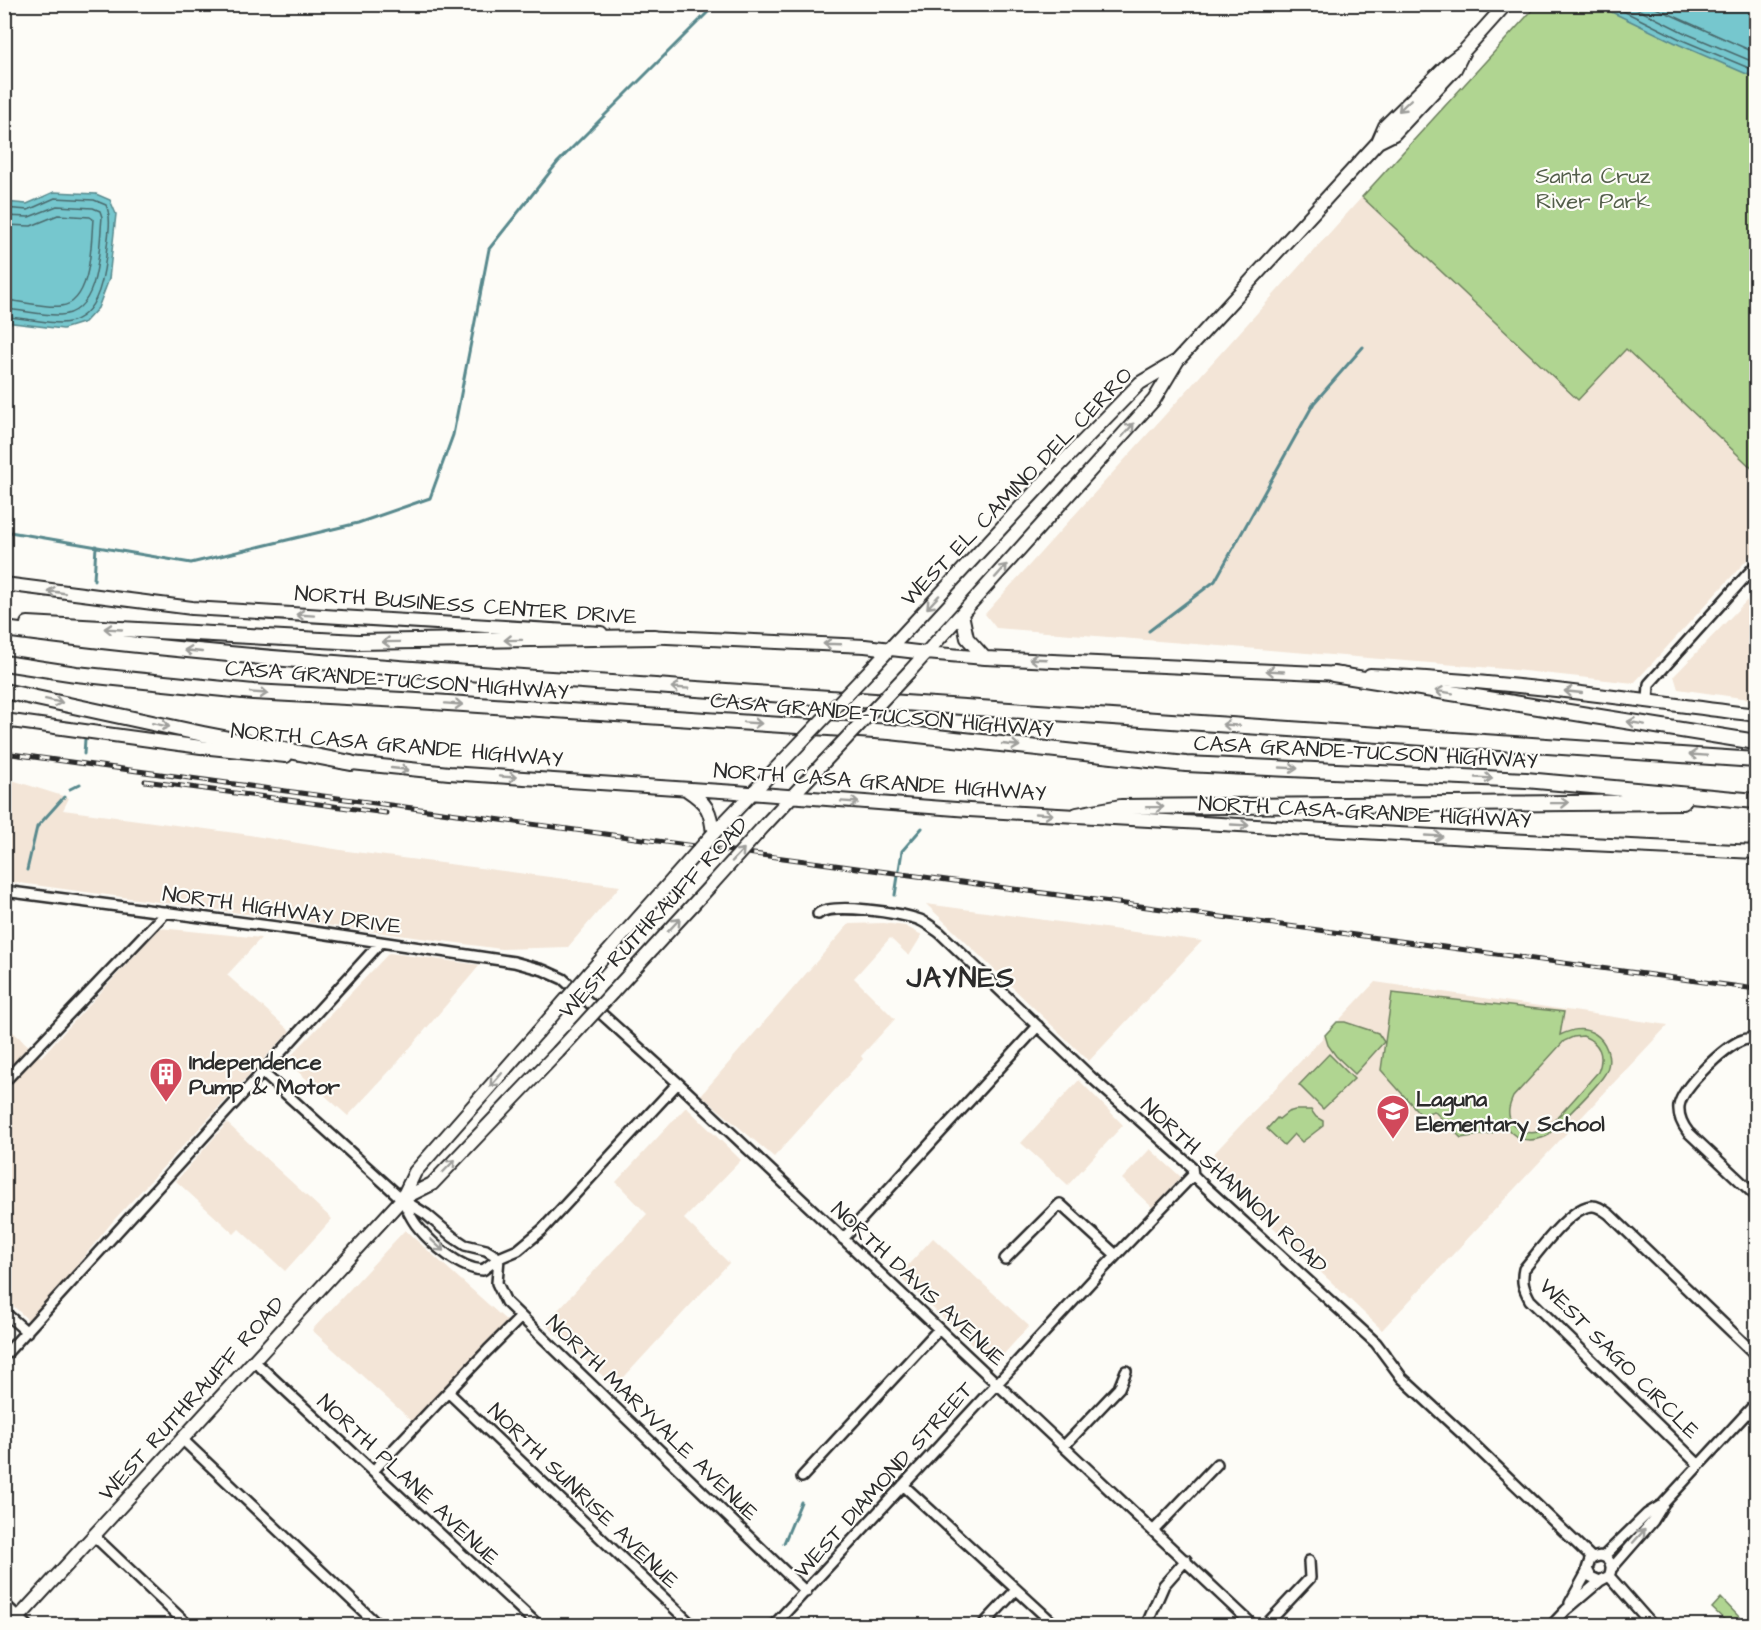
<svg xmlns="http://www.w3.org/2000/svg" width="1761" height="1630" font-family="'Architects Daughter',sans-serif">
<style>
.built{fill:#f3e5d7}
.green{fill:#b0d591;stroke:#6e805e;stroke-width:1.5;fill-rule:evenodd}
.water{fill:#76c7ce;stroke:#58898d;stroke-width:1.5}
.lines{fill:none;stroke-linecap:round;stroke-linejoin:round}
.shore{stroke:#49696c;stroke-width:1.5}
.stream{stroke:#58898d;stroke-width:3}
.minor-casing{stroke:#2b2b2b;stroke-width:14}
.major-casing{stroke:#2b2b2b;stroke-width:16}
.highway-casing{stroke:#2b2b2b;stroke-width:18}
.minor{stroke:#fdfcf7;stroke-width:9}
.major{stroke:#fdfcf7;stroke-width:12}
.highway{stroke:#fdfcf7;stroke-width:14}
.rail-casing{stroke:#2b2b2b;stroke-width:5}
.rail{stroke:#fdfcf7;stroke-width:3;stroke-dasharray:9;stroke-linecap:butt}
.major-bridge-casing{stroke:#2b2b2b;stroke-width:16;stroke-linecap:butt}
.major-bridge{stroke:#fdfcf7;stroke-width:12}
.oneway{stroke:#9e9e9b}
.labels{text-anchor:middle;stroke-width:4.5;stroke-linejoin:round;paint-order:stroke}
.park-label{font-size:22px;fill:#535e4a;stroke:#fdfcf7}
.street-label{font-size:22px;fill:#2b2b2b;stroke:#fdfcf7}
.poi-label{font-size:22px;font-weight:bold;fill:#2b2b2b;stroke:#fdfcf7;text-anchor:start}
.district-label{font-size:28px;font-weight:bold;letter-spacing:1.5px;fill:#2b2b2b;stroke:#fdfcf7}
</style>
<rect width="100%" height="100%" fill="#fdfcf7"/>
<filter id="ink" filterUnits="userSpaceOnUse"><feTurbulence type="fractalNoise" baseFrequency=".0167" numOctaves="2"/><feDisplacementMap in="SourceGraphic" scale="12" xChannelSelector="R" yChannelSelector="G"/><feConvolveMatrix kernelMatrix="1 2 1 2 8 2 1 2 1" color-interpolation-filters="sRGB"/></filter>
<g filter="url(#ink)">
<path class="built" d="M1362,197L1578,400L1626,349L1756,472V550L1634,683L1505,669L996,628L985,614Z
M1756,591V700L1678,689L1674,676Z
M5,779L15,781L69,798L63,810L243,834L347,851L620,886L568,947L501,949L5,881Z
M926,904L1202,941L1089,1061Z
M884,923L905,926L922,935L909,956L890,938L854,978L895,1019L861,1056L863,1059L774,1157L701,1095L849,924Z
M160,928L261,938L227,975L290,1031L113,1221L65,1280L28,1320L5,1298L4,1024L41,1057Z
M389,953L480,965L398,1062L348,1116L286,1061Z
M1375,982L1668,1025L1382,1330L1205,1163Z
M1079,1080L1123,1125L1068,1185L1021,1143Z
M686,1107L741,1160L684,1219L729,1263L615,1387L545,1324L647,1214L616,1182Z
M227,1123L332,1219L285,1271L239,1229L234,1234L176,1181Z
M1150,1149L1181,1177L1153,1208L1122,1179Z
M405,1230L508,1322L413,1422L312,1330Z
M933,1238L1029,1326L994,1365L898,1276Z"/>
<path class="green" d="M1537,5H1756V472L1626,349L1578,400L1362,197Z
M1392,993L1564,1012L1560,1035C1571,1030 1582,1026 1595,1034C1606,1041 1612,1057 1607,1070C1601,1085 1560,1122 1547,1136C1528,1144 1512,1140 1503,1121L1492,1133L1461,1138L1434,1111L1421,1115L1381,1070ZM1583,1036C1600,1043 1605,1055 1598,1072C1586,1085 1555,1123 1543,1130C1533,1135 1520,1133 1513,1124C1506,1115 1509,1106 1513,1097L1564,1041L1573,1037Z
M1337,1022H1345L1378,1033L1384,1042L1355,1074L1336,1056L1328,1045L1325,1035Z
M1329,1054L1354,1079L1323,1109L1299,1085Z
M1295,1110H1311L1316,1117L1323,1121V1126L1302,1142L1294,1134L1284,1145L1267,1129L1277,1118L1279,1119L1288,1112Z
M1721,1598L1740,1618L1734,1625H1730L1712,1608Z"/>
<path class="water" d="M1597,5H1756V78L1680,45Z
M54,192L96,194L110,200L116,214L109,279L98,308L85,322L63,329L5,322V202L27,204Z"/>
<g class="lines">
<path class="shore" d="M1609,4L1682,40L1756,71
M1627,4L1685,33L1756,63
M1647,4L1756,53
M4,208L28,210L55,198L94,200L106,205C113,220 107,239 106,256C103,283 96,322 61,323C42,323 23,317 4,317
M4,216L29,217L57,206L93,208L100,211L102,217C99,246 101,314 60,315C42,316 23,310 4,309
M4,225L31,226L58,215L90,217L93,219C91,243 92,303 61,306C43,308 23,301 4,300"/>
<path class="stream" d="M4,531L191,563L358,523L430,498L453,435L489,249L558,162L716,4
M94,580L96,546
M1149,631L1215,581L1314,403L1363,347
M84,754L85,739
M70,789L80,784
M27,870L37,827L64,797
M895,895L902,851L922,828
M784,1543L801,1502"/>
<g class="minor-casing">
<path id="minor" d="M1648,701L1649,684L1756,565
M4,891L307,931L514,962L543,970L563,979L678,1083L1254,1626
M818,914C831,902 902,913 920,920C927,923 933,928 940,933L1091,1077L1192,1167L1193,1175L1200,1182L1376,1343L1402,1378L1469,1440L1592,1558
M1756,1040C1752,1039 1748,1038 1743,1040C1725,1046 1682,1087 1679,1106C1678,1116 1682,1124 1688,1132L1756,1196
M262,1072L402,1199L427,1215L453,1237L465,1245L486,1250L499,1258
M4,1082L166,912
M402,1199C407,1208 411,1219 418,1227C433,1245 460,1269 483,1270L499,1258L518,1250L542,1230L678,1083
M843,1239L1038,1026
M499,1258L497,1283L506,1302L806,1592
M1005,1259L1060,1204L1116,1255
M4,1312L27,1332
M4,1356L381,942
M253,1360L539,1626
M448,1392L693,1626
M182,1439L379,1626
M1064,1446L1119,1388L1126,1371
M1699,1465L1530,1300C1524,1289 1521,1282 1524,1269C1537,1254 1571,1205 1593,1206C1598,1206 1605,1211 1609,1214L1756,1355
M373,1471L488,1350L521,1317
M802,1477L939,1329
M903,1485L1056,1626
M1154,1530L1217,1464
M93,1535L189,1626
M1604,1556L1647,1514L1660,1506
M1612,1568L1653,1521L1664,1503L1756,1403
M1609,1576L1653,1626
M1570,1603L1587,1572
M4,1604L28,1626
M773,1626L1101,1271L1193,1175
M982,1626L1016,1590
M1146,1626L1164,1585L1186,1560
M1265,1626L1310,1578L1309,1561
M1551,1626L1566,1610L1600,1581L1609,1576C1616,1561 1603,1550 1590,1560L1587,1569L1591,1577L1600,1581"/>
</g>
<g class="major-casing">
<path id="major" d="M1378,142L1385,126L1451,61L1464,51L1506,4
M4,584L192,608L601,633
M962,614L967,638L985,658
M645,636L865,646L926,653L985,658L1341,674
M871,669L1055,470L1140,383L1177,361
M909,672L1154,400L1178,360L1378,142L1394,134L1409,118L1455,69L1464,51
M1370,675C1499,680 1628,699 1756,715
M4,720L201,747L286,756
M342,762L449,773L736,792L969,810L1506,840L1756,852
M687,790C707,803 711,811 713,834
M765,825L824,762
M713,834L784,760
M590,972L673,879
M612,993L712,884
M402,1199L432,1184L558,1052
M11,1626L402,1199L415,1172L537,1033"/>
</g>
<g class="highway-casing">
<path id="highway" d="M28,624L358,642L655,637
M4,629C229,659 456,672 682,688C1040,714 1398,735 1756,760
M4,663L76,674L253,692L402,700L890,732L1186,764L1526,780L1756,801
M1333,674L1756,742
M4,691L203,734L351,763
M1077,815L1121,807L1683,802"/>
</g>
<use href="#minor" class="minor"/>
<use href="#major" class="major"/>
<use href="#highway" class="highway"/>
<g class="rail-casing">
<path id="rail" d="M4,753L1756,989
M145,781L386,813"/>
</g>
<use href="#rail" class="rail"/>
<g class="major-bridge-casing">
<path id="major-bridge" d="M784,760L871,669
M824,762L909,672
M673,879L713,834
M712,884L765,825
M537,1033L590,972
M558,1052L612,993"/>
</g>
<use href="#major-bridge" class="major-bridge"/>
</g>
<defs><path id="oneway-shaft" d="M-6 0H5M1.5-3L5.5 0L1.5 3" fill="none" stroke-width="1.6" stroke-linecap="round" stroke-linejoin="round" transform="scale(1.5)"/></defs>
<g class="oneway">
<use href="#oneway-shaft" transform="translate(1405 105) rotate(136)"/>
<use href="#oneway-shaft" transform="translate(1128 430) rotate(-49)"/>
<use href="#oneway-shaft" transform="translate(1001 571) rotate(-48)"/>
<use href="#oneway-shaft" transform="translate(56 592) rotate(-172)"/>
<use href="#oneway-shaft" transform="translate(933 602) rotate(133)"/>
<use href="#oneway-shaft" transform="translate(305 615) rotate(-176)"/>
<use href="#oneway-shaft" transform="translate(113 629) rotate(-177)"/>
<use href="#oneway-shaft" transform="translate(513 640) rotate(179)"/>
<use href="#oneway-shaft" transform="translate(391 642) rotate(179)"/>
<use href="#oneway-shaft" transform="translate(832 644) rotate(-178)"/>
<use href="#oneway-shaft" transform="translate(193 651) rotate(-174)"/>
<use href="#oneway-shaft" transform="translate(1038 659) rotate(-178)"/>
<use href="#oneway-shaft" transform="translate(1275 671) rotate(-177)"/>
<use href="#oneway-shaft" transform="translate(680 688) rotate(-176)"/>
<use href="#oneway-shaft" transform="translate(1444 692) rotate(-171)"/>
<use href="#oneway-shaft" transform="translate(1573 692) rotate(-174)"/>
<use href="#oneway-shaft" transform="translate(259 693) rotate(4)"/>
<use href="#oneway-shaft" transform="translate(54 701) rotate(12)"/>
<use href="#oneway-shaft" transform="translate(454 704) rotate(4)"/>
<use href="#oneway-shaft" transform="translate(753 723) rotate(4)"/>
<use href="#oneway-shaft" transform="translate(1636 723) rotate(-170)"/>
<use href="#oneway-shaft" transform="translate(161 725) rotate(12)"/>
<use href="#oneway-shaft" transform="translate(1231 725) rotate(-176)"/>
<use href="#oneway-shaft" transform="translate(1011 745) rotate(6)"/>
<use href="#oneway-shaft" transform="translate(1698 755) rotate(-176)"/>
<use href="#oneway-shaft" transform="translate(1289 768) rotate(3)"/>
<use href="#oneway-shaft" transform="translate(400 769) rotate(6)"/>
<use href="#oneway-shaft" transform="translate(508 777) rotate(4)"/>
<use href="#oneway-shaft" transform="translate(1484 778) rotate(3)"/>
<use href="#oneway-shaft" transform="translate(850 802) rotate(4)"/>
<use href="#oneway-shaft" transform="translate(1560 803) rotate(-1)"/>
<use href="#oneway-shaft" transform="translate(1155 807) rotate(-1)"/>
<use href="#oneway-shaft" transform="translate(1044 814) rotate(3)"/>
<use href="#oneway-shaft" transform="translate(1240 825) rotate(3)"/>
<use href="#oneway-shaft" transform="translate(1434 836) rotate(3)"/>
<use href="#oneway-shaft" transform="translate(738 855) rotate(-47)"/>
<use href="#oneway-shaft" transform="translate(674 925) rotate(-47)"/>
<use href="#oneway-shaft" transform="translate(496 1080) rotate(131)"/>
<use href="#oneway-shaft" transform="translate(449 1166) rotate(-46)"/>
<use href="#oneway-shaft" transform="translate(437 1245) rotate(43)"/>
<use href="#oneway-shaft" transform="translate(1639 1536) rotate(-48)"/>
</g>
</g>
<defs>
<g id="building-pin" transform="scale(1.725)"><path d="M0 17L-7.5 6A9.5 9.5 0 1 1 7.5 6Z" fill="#d1495b" stroke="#fdfcf7"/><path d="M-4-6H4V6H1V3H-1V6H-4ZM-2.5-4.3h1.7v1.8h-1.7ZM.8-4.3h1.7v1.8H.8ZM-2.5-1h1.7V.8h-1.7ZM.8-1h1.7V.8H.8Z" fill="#fff"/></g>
<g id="school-pin" transform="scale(1.725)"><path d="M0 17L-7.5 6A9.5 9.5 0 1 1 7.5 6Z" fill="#d1495b" stroke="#fdfcf7"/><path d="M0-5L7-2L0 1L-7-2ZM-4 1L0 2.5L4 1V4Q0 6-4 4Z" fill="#fff"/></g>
</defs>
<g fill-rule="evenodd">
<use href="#building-pin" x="166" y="1074"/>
<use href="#school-pin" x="1393" y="1111"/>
</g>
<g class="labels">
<g class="park-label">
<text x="1593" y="183">Santa Cruz<tspan x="1593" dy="25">River Park</tspan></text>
</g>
<g class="street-label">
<text transform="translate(1016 486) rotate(-46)" y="8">WEST EL CAMINO DEL CERRO</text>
<text transform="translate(466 604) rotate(4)" y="8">NORTH BUSINESS CENTER DRIVE</text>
<text transform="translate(397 679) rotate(4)" y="8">CASA GRANDE-TUCSON HIGHWAY</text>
<text transform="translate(882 714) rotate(5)" y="8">CASA GRANDE-TUCSON HIGHWAY</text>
<text transform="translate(397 744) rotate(5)" y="8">NORTH CASA GRANDE HIGHWAY</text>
<text transform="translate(1366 751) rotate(3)" y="8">CASA GRANDE-TUCSON HIGHWAY</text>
<text transform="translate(880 781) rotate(4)" y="8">NORTH CASA GRANDE HIGHWAY</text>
<text transform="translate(1365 811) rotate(3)" y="8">NORTH CASA GRANDE HIGHWAY</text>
<text transform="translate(282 909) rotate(8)" y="8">NORTH HIGHWAY DRIVE</text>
<text transform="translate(653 917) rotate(-47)" y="8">WEST RUTHRAUFF ROAD</text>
<text transform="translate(1235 1185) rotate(43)" y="8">NORTH SHANNON ROAD</text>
<text transform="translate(919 1283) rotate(43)" y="8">NORTH DAVIS AVENUE</text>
<text transform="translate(1620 1358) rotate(45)" y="8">WEST SAGO CIRCLE</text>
<text transform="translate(191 1398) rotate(-48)" y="8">WEST RUTHRAUFF ROAD</text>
<text transform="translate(653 1417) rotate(44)" y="8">NORTH MARYVALE AVENUE</text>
<text transform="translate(409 1479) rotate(43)" y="8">NORTH PLANE AVENUE</text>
<text transform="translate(883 1479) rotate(-48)" y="8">WEST DIAMOND STREET</text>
<text transform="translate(584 1495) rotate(44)" y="8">NORTH SUNRISE AVENUE</text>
</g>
<g class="poi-label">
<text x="189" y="1069">Independence<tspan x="189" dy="25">Pump &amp; Motor</tspan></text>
<text x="1416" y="1106">Laguna<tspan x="1416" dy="25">Elementary School</tspan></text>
</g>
<g class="district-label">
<text x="961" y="987">JAYNES</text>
</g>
</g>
<rect width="1761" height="1630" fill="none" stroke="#fdfcf7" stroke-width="24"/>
<rect x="12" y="12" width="1737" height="1606" fill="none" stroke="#2b2b2b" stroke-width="2" filter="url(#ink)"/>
</svg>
